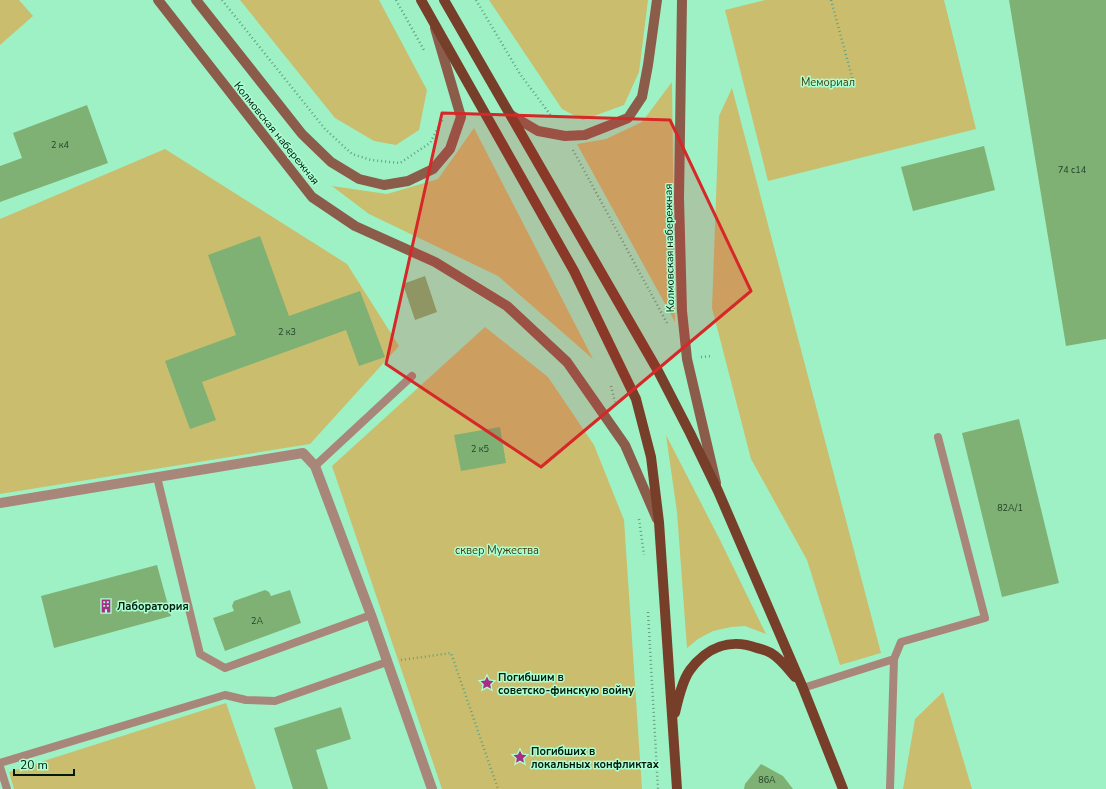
<svg xmlns="http://www.w3.org/2000/svg" width="1106" height="789" font-family="'Nunito Sans',sans-serif">
<style>
.green{fill:#cabd6e}
.building{fill:#7fb174}
.lines{fill:none;stroke-linecap:round;stroke-linejoin:round}
.path{stroke:#63a181;stroke-width:2.5;stroke-dasharray:1 3;stroke-linecap:butt}
.lane{stroke:#a8867a;stroke-width:8}
.street{stroke:#a8867a;stroke-width:10}
.secondary{stroke:#8c5c4b;stroke-width:10}
.primary{stroke:#773e29;stroke-width:10}
.marked{fill:#d62828;fill-opacity:0.2;stroke:#d62828;stroke-width:3;stroke-linejoin:round}
.labels{text-anchor:middle;stroke-width:3;stroke-linejoin:round;paint-order:stroke}
.number-label{font-size:9px;fill:#204128}
.park-label{font-size:11px;fill:#433c0c;stroke:#acffd2}
.street-label{font-size:11px;fill:#001c0e;stroke:#acffd2}
.poi-label{font-size:11px;font-weight:bold;fill:#001c0e;stroke:#acffd2;text-anchor:start}
</style>
<rect width="100%" height="100%" fill="#9ef1c5"/>
<path class="green" d="M0,0H19L33,16L0,45Z
M240,0H379L427,90L419,130L396,145L374,141L335,118Z
M489,0H648L639,72L624,105L583,120L562,109Z
M765,0H944L976,129L768,181L725,10Z
M672,82L675,322L577,144L606,139L642,122Z
M732,88L881,653L840,665L807,560L751,459L712,308L719,116Z
M474,128L593,359L498,276L369,214L332,186L387,194L438,179Z
M165,149L347,264L399,346L310,444L0,494V219Z
M485,327L548,377L594,445L624,520L642,789H442L332,466Z
M666,435L720,540L766,634L745,626L731,627L713,631L698,639L687,648L677,512Z
M943,692L972,789H903L915,719Z
M226,703L256,789H14L9,772Z"/>
<path class="building" d="M1009,0H1106V339L1066,346Z
M87,105L108,163L0,202V166L22,158L13,133Z
M984,146L995,190L913,211L901,167Z
M260,236L289,316L360,291L385,357L359,366L346,330L202,382L216,420L190,429L165,361L236,335L208,255Z
M425,276L437,312L415,320L403,284Z
M1019,419L1059,583L1002,597L962,433Z
M500,427L506,463L461,471L454,435Z
M157,565L171,616L54,648L41,596Z
M265,590L269,592L271,596L290,590L301,623L225,651L213,618L234,611L232,606L234,601Z
M341,707L351,739L316,750L328,789H293L274,728Z
M761,764L783,776L793,789H744L745,784Z"/>
<g class="lines">
<path class="path" d="M222,0L325,129L352,154L371,160L400,163L430,143L443,118
M396,0L425,52
M476,0L520,74L552,117
M831,0L855,88
M573,150L667,323
M701,357L712,356
M611,386L615,402
M639,519L644,555
M648,612L658,789
M401,660L451,653L498,789"/>
<path class="lane" d="M315,466L412,376
M157,477L200,654L225,668L371,615
M803,688L894,659L901,642L985,618L938,437
M0,763L225,695L246,700L275,701L387,662
M0,767L7,789
M890,789L894,659"/>
<path class="street" d="M0,503L303,453L315,466L371,615L432,789"/>
<path class="secondary" d="M158,0L312,197L355,226L435,262L507,306L567,362L625,445L657,519
M196,0L302,134L331,162L359,179L384,185L408,181L433,169L450,149L461,117L435,28
M682,0L679,198L682,311L687,359L716,483
M511,115L538,131L565,136L585,135L628,118L642,97L648,65L657,0"/>
<path class="primary" d="M421,0L574,271L636,399L651,457L659,522L677,789
M444,0L658,371L690,433L718,491L803,688L843,789
M675,713C678,700 682,681 690,670C707,647 730,638 757,648C762,649 767,651 771,653C781,659 788,669 795,677"/>
</g>
<path class="marked" d="M442,113L670,120L751,291L541,467L386,364Z"/>
<defs>
<g id="building-bare" transform="scale(1.08)"><path d="M-4-6H4V6H1V3H-1V6H-4ZM-2.5-4.3h1.7v1.8h-1.7ZM.8-4.3h1.7v1.8H.8ZM-2.5-1h1.7V.8h-1.7ZM.8-1h1.7V.8H.8Z" fill="#a52e86" stroke="#acffd2" stroke-width="2.5" paint-order="stroke"/></g>
<g id="sight-bare" transform="scale(1.08)"><path d="M0-6L1.8-2.2L6-1.7L2.9 1.2L3.7 5.4L0 3.3L-3.7 5.4L-2.9 1.2L-6-1.7L-1.8-2.2Z" fill="#a52e86" stroke="#acffd2" stroke-width="2.5" paint-order="stroke"/></g>
</defs>
<g fill-rule="evenodd">
<use href="#building-bare" x="106" y="606"/>
<use href="#sight-bare" x="487" y="683"/>
<use href="#sight-bare" x="520" y="757"/>
</g>
<g class="labels">
<g class="number-label">
<text x="60" y="148">2 к4</text>
<text x="1072" y="173">74 с14</text>
<text x="287" y="335">2 к3</text>
<text x="480" y="452">2 к5</text>
<text x="1010" y="511">82А/1</text>
<text x="257" y="624">2А</text>
<text x="767" y="783">86А</text>
</g>
<g class="park-label">
<text x="828" y="86">Мемориал</text>
<text x="497" y="554">сквер Мужества</text>
</g>
<g class="street-label">
<text transform="translate(277 133) rotate(51)" y="4">Колмовская набережная</text>
<text transform="translate(669 248) rotate(-91)" y="4">Колмовская набережная</text>
</g>
<g class="poi-label">
<text x="117" y="610">Лаборатория</text>
<text x="498" y="681">Погибшим в<tspan x="498" dy="13">советско-финскую войну</tspan></text>
<text x="531" y="755">Погибших в<tspan x="531" dy="13">локальных конфликтах</tspan></text>
</g>
</g>
<path d="M14 769v6h60v-6" fill="none" stroke="#001c0e" stroke-width="2"/>
<text x="20" y="769" font-size="12" fill="#001c0e" stroke="#acffd2" stroke-width="3" paint-order="stroke">20 m</text>
</svg>
